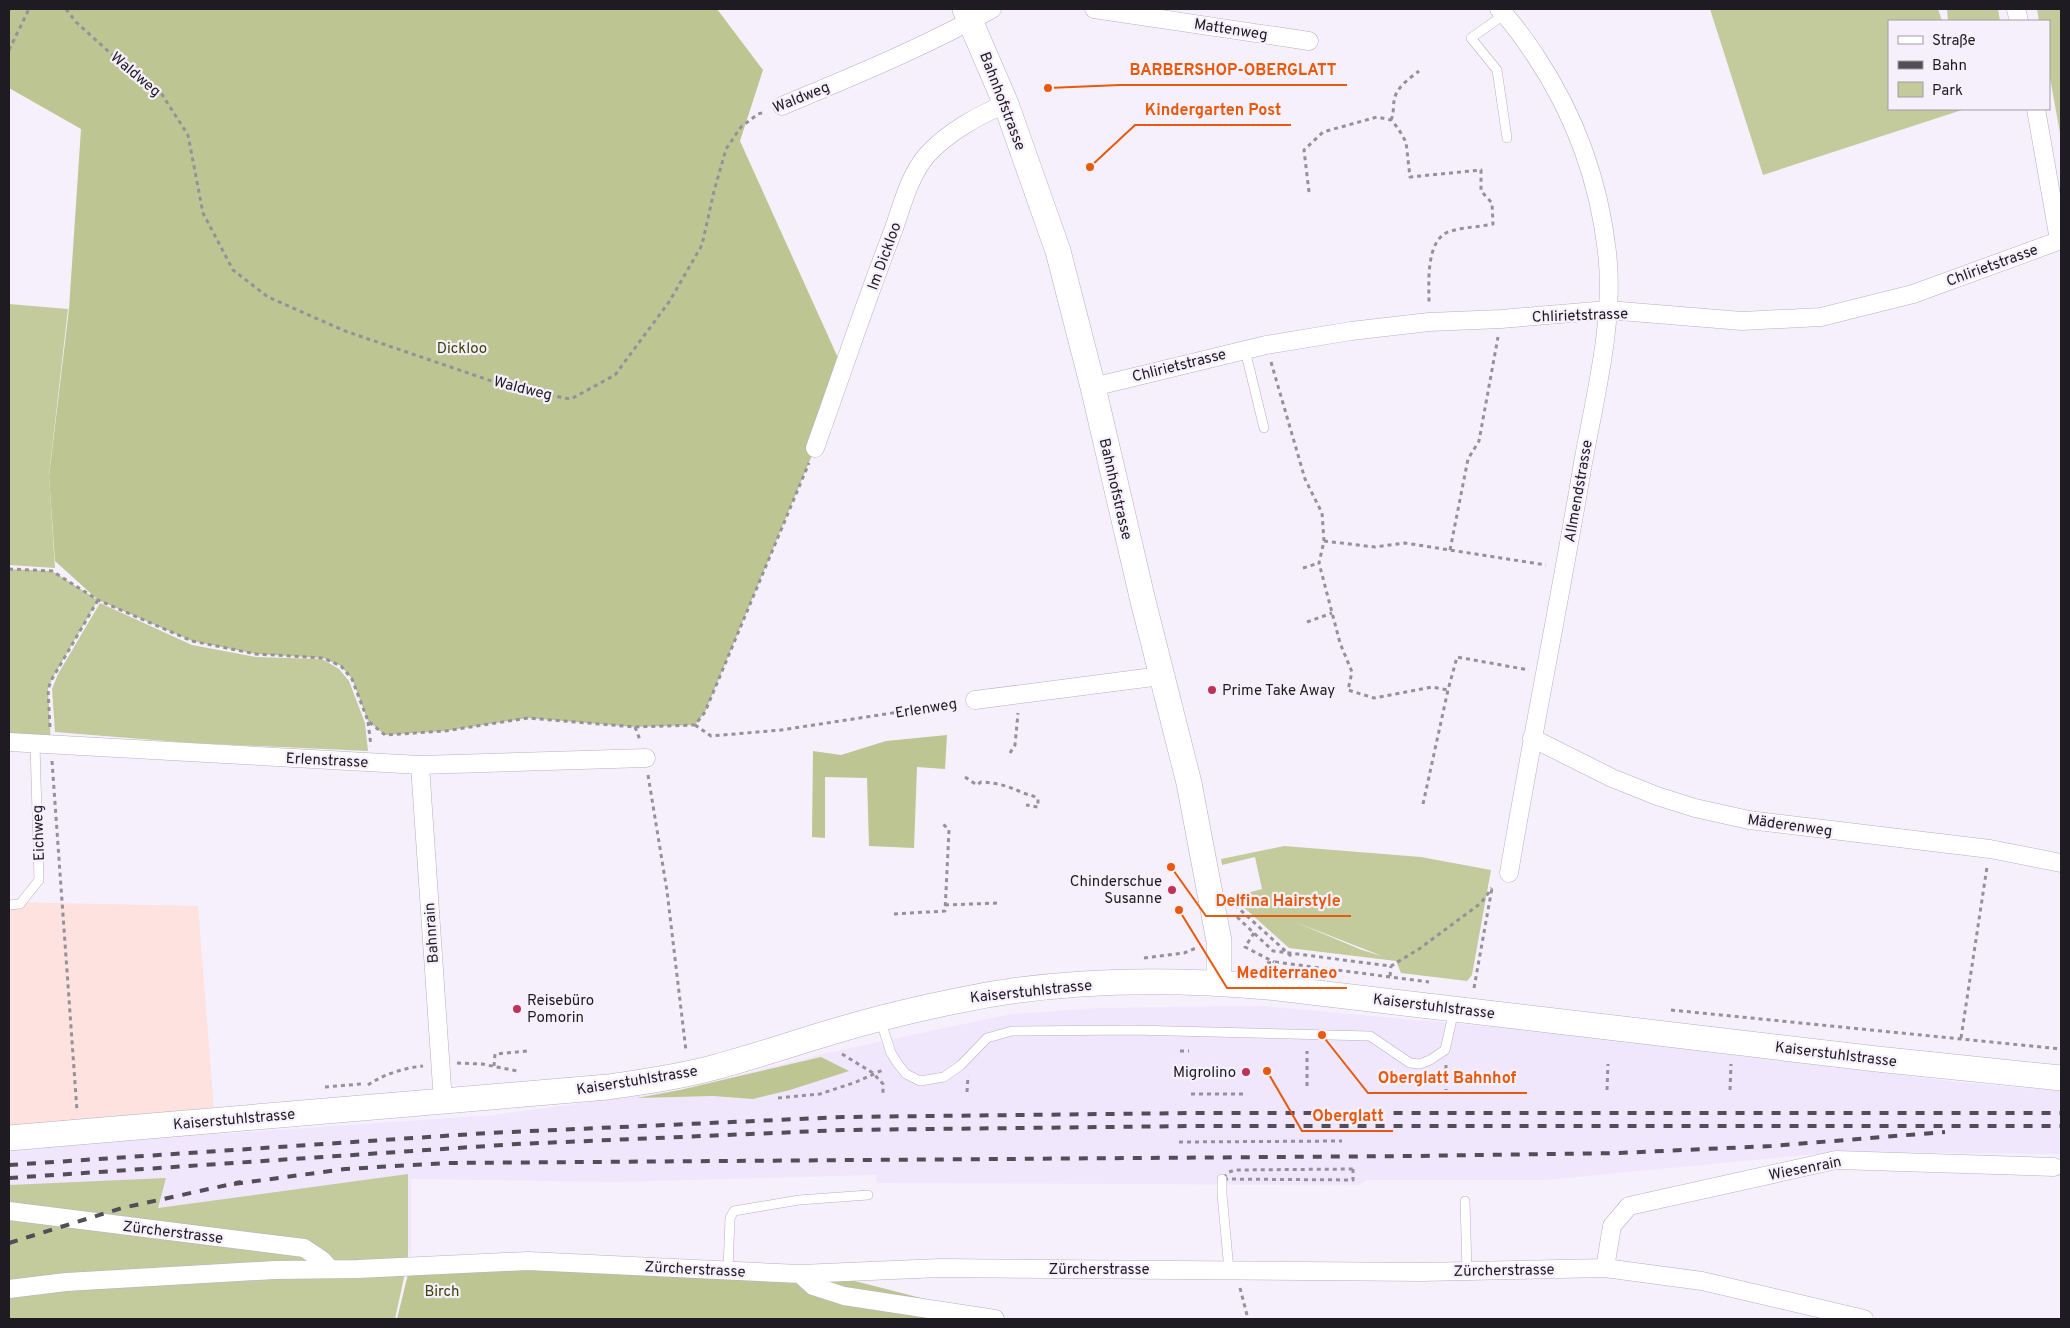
<svg xmlns="http://www.w3.org/2000/svg" width="2070" height="1328" font-family="Overpass,sans-serif">
<style>
.commercial{fill:#fde2df}
.built{fill:#f0e7fd}
.green{fill:#c3cb9c;fill-rule:evenodd}
.forest{fill:#bdc692}
.lines{fill:none;stroke-linecap:round;stroke-linejoin:round}
.lane-casing{stroke:#b7afc3;stroke-width:10}
.street-casing{stroke:#b7afc3;stroke-width:19}
.secondary-casing{stroke:#b7afc3;stroke-width:26}
.path{stroke:#95909a;stroke-width:3;stroke-dasharray:4 4;stroke-linecap:butt}
.lane{stroke:#fff;stroke-width:9}
.street{stroke:#fff;stroke-width:18}
.secondary{stroke:#fff;stroke-width:25}
.rail{stroke:#524e57;stroke-width:4;stroke-dasharray:9 9;stroke-linecap:butt}
.poi-dot{fill:#c03158;stroke:#f6f0fd;stroke-width:2}
.labels{text-anchor:middle;stroke-width:4.5;stroke-linejoin:round;paint-order:stroke}
.street-label{font-size:15px;fill:#1e1b22;stroke:#f6f0fd}
.park-label{font-size:15px;fill:#3c4204;stroke:#f6f0fd}
.poi-label{font-size:15px;fill:#1e1b22;stroke:#f6f0fd;text-anchor:start}
.leader{fill:none;stroke:#e8590c;stroke-width:2}
.callout-dot{fill:#e8590c;stroke:#f6f0fd;stroke-width:2}
.callout-label{font-size:16px;text-anchor:middle;font-weight:bold;fill:#e8590c;stroke:#f6f0fd;stroke-width:4.5;stroke-linejoin:round;paint-order:stroke}
</style>
<rect width="100%" height="100%" fill="#f6f0fd"/>
<path class="commercial" d="M9,902L198,906L216,1134L9,1150Z"/>
<path class="built" d="M1262,1006L1528,1030L1967,1083L2061,1091V1154L1837,1152L1546,1180H1366L1360,1185L877,1183L876,1175L617,1182L411,1179V1262L394,1176L9,1257V1150L216,1134L494,1115L679,1090L827,1053L1011,1014L1099,1008Z"/>
<path class="green" d="M1710,9H1938L1942,21H1889V109H1965L1763,175Z
M1947,9H1998L2000,21H1948Z
M2037,9H2061V139L2049,72V21H2039Z
M9,304L68,309L49,475L55,568L9,565Z
M9,569L52,571L98,600L52,679L48,689L51,746L9,742Z
M100,603L192,645L256,657L322,659L339,669L349,681L365,723L368,751L191,743L55,732L52,689L58,674Z
M1284,846L1421,857L1491,870L1472,975L1467,981L1401,973L1396,961L1289,948L1240,904L1244,902L1243,894L1262,889L1255,857L1222,865L1221,859ZM1295,922L1382,956L1362,950Z
M408,1174V1259L395,1319H9V1185L166,1178L158,1208Z"/>
<path class="forest" d="M9,9H717L763,70L740,141L839,360L815,448L705,712L695,725L635,727L528,718L445,731L385,735L368,721L352,679L341,666L323,658L256,654L192,641L98,600L55,561L49,476L69,309L81,129L9,88Z
M947,735L945,769L917,767L914,848L869,846L867,778L825,777V838L812,837L813,751L841,755L886,741Z
M821,1057L849,1071L790,1090L753,1099L713,1096L637,1098L680,1090Z
M411,1262L808,1269L1003,1319H397Z"/>
<g class="lines">
<g class="lane-casing">
<path id="lane" d="M1505,14L1471,38L1497,70L1507,138
M1245,350L1264,428
M9,905L20,904L39,880L35,745
M880,1019L891,1053L898,1064L906,1074L920,1081L944,1077L961,1065L987,1038L1012,1031L1133,1030L1370,1036L1410,1063L1420,1064L1430,1060L1445,1050L1454,1010
M1222,1179V1194L1229,1270
M1465,1201L1467,1271
M728,1270L730,1218L734,1211L799,1200L868,1195"/>
</g>
<g class="street-casing">
<path id="street" d="M1094,9L1309,41
M1499,9C1513,22 1524,39 1535,55C1575,115 1599,181 1607,252C1615,320 1595,396 1583,463C1560,600 1532,736 1509,873
M2016,9L2019,21
M782,106C853,76 925,47 992,9
M2036,109L2059,240
M1093,387L1266,345L1351,331L1429,322L1501,319L1608,310L1742,321L1821,317L1913,294L2061,240
M815,448C841,376 865,303 893,231C902,206 909,176 927,155C947,133 978,115 1006,104
M975,700L1161,676
M1532,738L1612,778L1657,796L1695,808L1749,820L1990,849L2061,863
M9,742L420,765L646,758
M420,765L443,1102
M9,1211L304,1248L322,1260L330,1269
M1605,1268L1612,1226L1629,1206L1836,1160L2054,1167
M800,1274L813,1286L844,1296L995,1319
M9,1289L66,1282L275,1270L358,1269L528,1261L800,1274L940,1268L1422,1272L1605,1268L1702,1281L1864,1319"/>
</g>
<g class="secondary-casing">
<path id="secondary" d="M965,9L1006,104L1058,251L1093,387L1143,601L1189,783L1219,941V983
M9,1138L608,1087C643,1082 678,1077 712,1068C754,1057 794,1043 835,1031C875,1019 916,1009 956,1001C1058,979 1165,978 1268,987L1877,1059L2061,1078"/>
</g>
<path class="path" d="M66,9L76,22L118,60L161,93L188,135L203,213L233,270L268,297L345,331L515,389L571,399L615,375L669,302L702,245L714,191L726,149L741,127L758,114L765,112
M9,50L29,9
M1391,120C1394,114 1393,107 1394,101C1396,87 1409,79 1419,71
M1309,192L1304,150L1323,132L1377,117L1391,120L1398,128L1406,142L1410,177L1481,170V191L1492,203L1493,224C1479,227 1464,227 1451,231C1425,238 1429,283 1429,304
M1271,362L1305,479L1322,513L1324,541L1319,563L1340,643L1352,672L1348,690L1374,698L1432,687L1448,690
M1324,541L1375,547L1405,543L1546,565
M1450,550L1468,459L1479,441L1498,337
M1303,568L1319,563
M9,569L52,571L98,600L192,641L256,654L323,658L341,666L352,679L368,721L385,735L445,731L528,718L635,727L695,725L705,712L809,463
M1307,622L1332,613
M368,722L371,746
M695,725L711,736L781,730L958,703
M50,727L48,689L52,679L98,600
M635,727L640,740
M1010,753L1015,745L1018,713
M52,761L77,1111
M648,775L667,891L686,1051
M965,777L977,785L981,782C997,783 1009,786 1023,793C1029,795 1033,795 1038,799V807L1026,805
M1423,804L1448,690L1457,657L1529,670
M945,905L999,903
M1235,905L1292,957
M894,914L945,911L949,830L941,822
M1237,917L1273,951L1391,966L1419,949L1481,903L1492,888
M1254,933L1245,947L1274,962
M1144,958L1184,953L1196,948
M1267,963L1275,962L1429,982
M1390,976L1391,966
M1474,988L1492,888
M1671,1010L2061,1049
M1961,1038L1987,867
M1180,1051H1189
M842,1054L873,1073L883,1084V1094
M457,1063L482,1064L517,1071
M1446,1065V1090
M494,1066L495,1054L528,1051
M368,1085C384,1074 404,1068 423,1066
M1307,1086V1051
M325,1087L361,1084
M1607,1090L1608,1064
M1730,1090L1731,1064
M967,1092L968,1076
M1191,1094H1244
M778,1098L820,1094L856,1082L885,1069
M1179,1142L1342,1141
M1353,1169V1180L1222,1179L1229,1172L1235,1170Z
M1240,1288L1248,1319"/>
<use href="#lane" class="lane"/>
<use href="#street" class="street"/>
<use href="#secondary" class="secondary"/>
<path class="rail" d="M9,1165L488,1133L843,1117L1195,1113H2061
M9,1178L517,1144L843,1130L1195,1126H2061
M234,1184L345,1169L447,1163L1413,1156L1619,1153L1771,1146L1945,1132
M9,1243L122,1208L241,1182"/>
</g>
<g class="poi-dot">
<circle cx="1212" cy="690" r="5"/>
<circle cx="1172" cy="890" r="5"/>
<circle cx="517" cy="1009" r="5"/>
<circle cx="1246" cy="1072" r="5"/>
</g>
<g class="labels">
<g class="street-label">
<text transform="translate(1231 29) rotate(9)" y="5">Mattenweg</text>
<text transform="translate(136 74) rotate(40)" y="5">Waldweg</text>
<text transform="translate(801 97) rotate(-22)" y="5">Waldweg</text>
<text transform="translate(1003 101) rotate(69)" y="5">Bahnhofstrasse</text>
<text transform="translate(884 256) rotate(-70)" y="5">Im Dickloo</text>
<text transform="translate(1992 265) rotate(-20)" y="5">Chlirietstrasse</text>
<text transform="translate(1580 315) rotate(-2)" y="5">Chlirietstrasse</text>
<text transform="translate(1179 365) rotate(-14)" y="5">Chlirietstrasse</text>
<text transform="translate(523 388) rotate(14)" y="5">Waldweg</text>
<text transform="translate(1116 489) rotate(77)" y="5">Bahnhofstrasse</text>
<text transform="translate(1578 491) rotate(-80)" y="5">Allmendstrasse</text>
<text transform="translate(926 708) rotate(-9)" y="5">Erlenweg</text>
<text transform="translate(327 760) rotate(3)" y="5">Erlenstrasse</text>
<text transform="translate(1790 825) rotate(8)" y="5">Mäderenweg</text>
<text transform="translate(38 833) rotate(-92)" y="5">Eichweg</text>
<text transform="translate(431 933) rotate(-94)" y="5">Bahnrain</text>
<text transform="translate(1031 991) rotate(-6)" y="5">Kaiserstuhlstrasse</text>
<text transform="translate(1434 1006) rotate(7)" y="5">Kaiserstuhlstrasse</text>
<text transform="translate(1836 1054) rotate(7)" y="5">Kaiserstuhlstrasse</text>
<text transform="translate(637 1080) rotate(-9)" y="5">Kaiserstuhlstrasse</text>
<text transform="translate(234 1119) rotate(-5)" y="5">Kaiserstuhlstrasse</text>
<text transform="translate(1805 1168) rotate(-11)" y="5">Wiesenrain</text>
<text transform="translate(173 1232) rotate(7)" y="5">Zürcherstrasse</text>
<text transform="translate(695 1269) rotate(3)" y="5">Zürcherstrasse</text>
<text x="1099" y="1274">Zürcherstrasse</text>
<text transform="translate(1504 1270) rotate(-1)" y="5">Zürcherstrasse</text>
</g>
<g class="park-label">
<text x="462" y="353">Dickloo</text>
<text x="442" y="1296">Birch</text>
</g>
<g class="poi-label">
<text x="1222" y="695">Prime Take Away</text>
<text x="1162" y="886" text-anchor="end">Chinderschue<tspan x="1162" dy="17">Susanne</tspan></text>
<text x="527" y="1005">Reisebüro<tspan x="527" dy="17">Pomorin</tspan></text>
<text x="1236" y="1077" text-anchor="end">Migrolino</text>
</g>
</g>
<path class="leader" d="M1048 88L1120 85H1347M1090 167L1135 125H1291M1171 867L1206 916H1351M1179 910L1227 988H1347M1322 1035L1368 1093H1527M1267 1071L1302 1131H1393"/>
<g class="callout-dot">
<circle cx="1048" cy="88" r="5"/>
<circle cx="1090" cy="167" r="5"/>
<circle cx="1171" cy="867" r="5"/>
<circle cx="1179" cy="910" r="5"/>
<circle cx="1322" cy="1035" r="5"/>
<circle cx="1267" cy="1071" r="5"/>
</g>
<g class="callout-label">
<text x="1233" y="75">BARBERSHOP-OBERGLATT</text>
<text x="1213" y="115">Kindergarten Post</text>
<text x="1278" y="906">Delfina Hairstyle</text>
<text x="1287" y="978">Mediterraneo</text>
<text x="1447" y="1083">Oberglatt Bahnhof</text>
<text x="1348" y="1121">Oberglatt</text>
</g>
<rect width="2070" height="1328" fill="none" stroke="#1e1b22" stroke-width="20"/>
<rect x="1888" y="20" width="162" height="90" fill="#f6f0fd" stroke="#a09ba5"/>
<rect x="1898" y="36" width="25" height="8" fill="#ffffff" stroke="#a09ba5"/>
<text x="1932" y="45" font-size="15" fill="#1e1b22">Straße</text>
<rect x="1898" y="61" width="25" height="8" fill="#524e57" stroke="#a09ba5"/>
<text x="1932" y="70" font-size="15" fill="#1e1b22">Bahn</text>
<rect x="1898" y="82" width="25" height="15" fill="#c3cb9c" stroke="#a09ba5"/>
<text x="1932" y="95" font-size="15" fill="#1e1b22">Park</text>
</svg>
